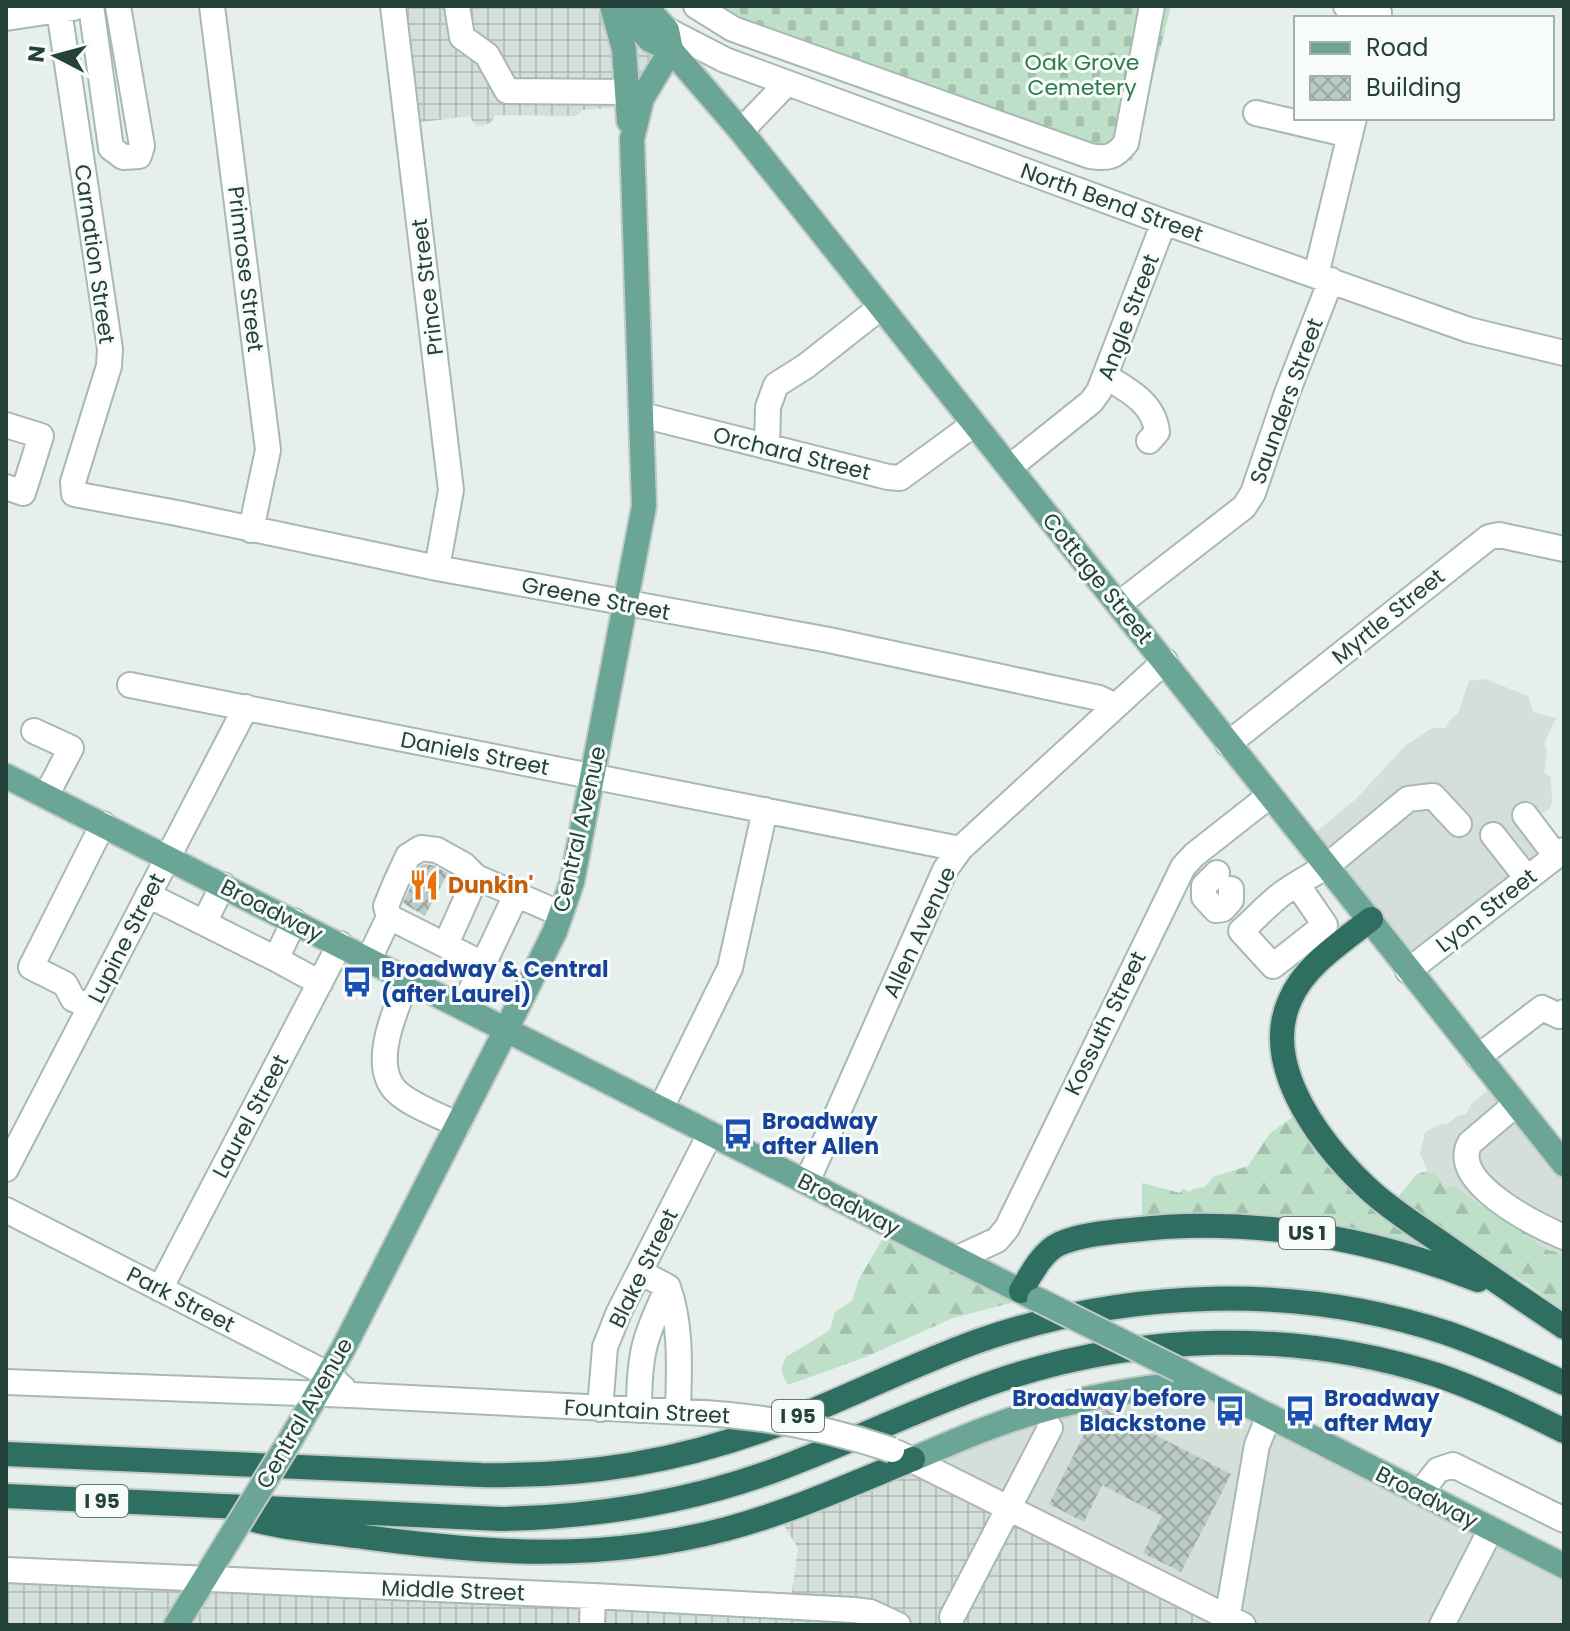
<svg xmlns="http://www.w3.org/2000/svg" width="1570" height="1631" font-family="Poppins,sans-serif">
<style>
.built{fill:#d4dfda}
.industrial{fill:url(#industrial-grid)}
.forest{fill:url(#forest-firs)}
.cemetery{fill:url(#cemetery-stones)}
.building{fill:url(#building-cross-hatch)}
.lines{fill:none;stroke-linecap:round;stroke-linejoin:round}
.minor-casing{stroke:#a8b8b2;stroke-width:28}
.major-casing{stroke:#c2cac8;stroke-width:28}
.highway-casing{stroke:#c2cac8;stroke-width:28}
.minor{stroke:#fff;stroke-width:24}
.major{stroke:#6aa596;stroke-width:24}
.highway{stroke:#2f6f62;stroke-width:24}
.minor-bridge-casing{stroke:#a8b8b2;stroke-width:28;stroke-linecap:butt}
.major-bridge-casing{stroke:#c2cac8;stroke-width:28;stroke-linecap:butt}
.minor-bridge{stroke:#fff;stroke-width:24}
.major-bridge{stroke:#6aa596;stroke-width:24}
.labels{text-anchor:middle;stroke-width:6;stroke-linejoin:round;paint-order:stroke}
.shield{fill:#f7fbf9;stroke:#637a73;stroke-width:2}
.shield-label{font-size:20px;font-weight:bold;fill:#24423a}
.park-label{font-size:22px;fill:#2d7a4b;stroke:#f7fbf9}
.street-label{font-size:22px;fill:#24423a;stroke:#f7fbf9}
.food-label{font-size:22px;font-weight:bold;fill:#c56008;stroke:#f7fbf9;text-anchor:start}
.transit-label{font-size:22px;font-weight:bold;fill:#164399;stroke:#f7fbf9;text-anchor:start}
</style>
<defs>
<pattern id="industrial-grid" width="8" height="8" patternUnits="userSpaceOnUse" patternTransform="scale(2)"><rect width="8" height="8" fill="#d4dfda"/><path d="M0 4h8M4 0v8" fill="none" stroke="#b6c1bc"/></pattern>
<pattern id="forest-firs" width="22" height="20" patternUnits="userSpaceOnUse" patternTransform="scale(2)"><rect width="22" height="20" fill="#bfe0c8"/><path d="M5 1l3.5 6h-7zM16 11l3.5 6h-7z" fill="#a4c1ad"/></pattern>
<pattern id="cemetery-stones" width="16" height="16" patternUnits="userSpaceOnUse" patternTransform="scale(2)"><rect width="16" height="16" fill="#bfe0c8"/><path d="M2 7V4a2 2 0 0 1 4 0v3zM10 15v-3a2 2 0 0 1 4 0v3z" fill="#a4c1ad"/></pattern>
<pattern id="building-cross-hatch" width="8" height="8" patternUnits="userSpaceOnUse" patternTransform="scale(2)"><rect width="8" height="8" fill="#bbcac4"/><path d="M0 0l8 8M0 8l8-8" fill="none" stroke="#98a6a0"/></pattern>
</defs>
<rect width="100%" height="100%" fill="#e6efeb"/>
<path class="built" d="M1485,679L1528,696L1533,712L1556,718L1544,744L1547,750L1544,773L1551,777L1552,801L1550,809L1525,821L1546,861L1420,965L1311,836L1356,799L1405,746L1432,728H1446L1449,721L1458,713L1469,681Z
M1504,1078L1564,1150V1254L1548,1250L1534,1240L1523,1227L1497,1210L1480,1205L1455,1186L1443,1187L1439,1177L1428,1171L1420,1154L1425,1132L1438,1125L1448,1124L1457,1116L1466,1114L1472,1103Z
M1191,1377L1564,1562V1625H1238L923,1455Z"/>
<path class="industrial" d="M399,6H655L687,28L680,53L632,106L583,110L576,116L495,115L491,123L479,126L474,124L470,116L414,123Z
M908,1460L1235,1625H6V1569L791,1598L798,1548L777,1514Z"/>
<path class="forest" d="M1305,1109L1341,1156L1396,1200L1417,1174L1428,1171L1439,1176L1443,1187L1455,1186L1480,1205L1497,1210L1523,1227L1534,1240L1548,1250L1564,1254V1312C1544,1297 1522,1277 1498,1268C1395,1230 1252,1235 1142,1229V1183L1180,1193L1183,1189L1190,1192L1192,1189L1205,1187L1213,1177L1248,1166L1270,1133Z
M890,1226L1030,1298L953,1318L863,1358L788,1385L781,1370L786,1357L830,1330L835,1312L852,1301L859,1279Z"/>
<path class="cemetery" d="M693,6H1171L1132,161L868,88Z"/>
<path class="building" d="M424,864L432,865L448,873L425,916L403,903L420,866Z
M1107,1410L1231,1474L1181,1572L1143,1553L1162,1516L1102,1485L1084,1522L1049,1504L1095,1412Z"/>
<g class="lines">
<g class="minor-casing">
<path id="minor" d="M91,6L111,148L123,157L139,156L142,146L118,6
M212,6L268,450L251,530
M393,6L451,490L437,568
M457,6L462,37L487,55L507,91L627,92
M696,6L733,29L1090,156C1108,159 1115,157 1126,143L1152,6
M1346,6L1379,13
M59,10L110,349L109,366L73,482L74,494L177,513L437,568L829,640L1099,698L1116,706
M6,18L73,8
M667,30L725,60L1164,222L1469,330L1564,353
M1256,113L1350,135
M741,131L787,83
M1316,275L1354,118
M1105,376C1128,390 1154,403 1157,432L1149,441
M642,415L888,477L900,478L974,424
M6,425L41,436L23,493L6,487
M767,447L768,407L776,385L806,366L881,307
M1010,467L1091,402L1099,391L1164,222
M1119,604L1244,507L1253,493L1287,393L1331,280
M130,685L960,849
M34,731L71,748L46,796
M1228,744L1489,537L1499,535L1564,549
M1525,815L1556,856
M1493,835L1527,878
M1217,873L1204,886V897L1216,910L1223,909L1231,900V889
M1297,884L1325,925L1273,966L1241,931C1255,919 1268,904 1283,893C1297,883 1312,875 1327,866L1408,799L1433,796L1459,824
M148,895L276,959L294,921
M389,917L483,964
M204,923L223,885
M446,944L476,877
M276,959L320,983
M369,959L389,917L386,906L395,884L408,856L421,848L437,850L464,865L476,877L561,914
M1408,971L1564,850
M408,979C396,1008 369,1066 397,1092C412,1106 439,1115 458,1125
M90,1007L73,999L65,984L31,967L103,824
M463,1007L516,895
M1478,1057L1542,1008L1559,1016L1564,1012
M1516,1104L1470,1143C1448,1182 1536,1225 1564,1237
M661,1108L730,968L765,810
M6,1169L246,707
M807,1182L945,870L960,849L1165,661
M6,1210L302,1361L329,1375L343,1388
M958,1258L997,1240L1007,1228L1183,867L1194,855L1269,796
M640,1272L668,1287C682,1327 679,1369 678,1411
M160,1289L340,944
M6,1382L351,1395L705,1413
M600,1409L605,1347L619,1312L710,1134
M639,1410C639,1353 644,1338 668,1287
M898,1453L1243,1625
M1420,1493L1438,1470L1453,1465L1564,1520
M6,1570L593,1596L853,1610L870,1612L898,1625
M952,1617L1050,1428
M592,1625L593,1596
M1226,1625L1257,1445L1269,1416
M1442,1625L1491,1529"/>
</g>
<g class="major-casing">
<path id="major" d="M612,6L624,49L629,121
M618,6L650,40L671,50L741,131L1564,1164
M6,776L1038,1300
M1179,1370L1564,1566
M292,1437L343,1349L506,1030L555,931L572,882L644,506L632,139L642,98L671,50L667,30L645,6
M913,1459C942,1447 970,1434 999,1424C1065,1400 1132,1388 1202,1382
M176,1625L223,1549"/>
</g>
<g class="highway-casing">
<path id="highway" d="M1371,919C1342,942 1305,965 1290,1000C1259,1068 1326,1152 1374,1194C1396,1213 1420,1228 1443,1244C1483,1272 1523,1300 1564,1327
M1021,1291C1030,1276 1042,1252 1059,1244C1079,1235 1108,1232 1131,1230C1249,1216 1368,1237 1478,1280
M6,1454L481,1475C586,1477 678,1462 777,1425C845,1399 909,1366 978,1341C1128,1289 1296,1283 1447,1333C1487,1347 1526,1365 1564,1383
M6,1496L501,1519C594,1517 685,1503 773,1471C849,1443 921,1407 997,1381C1139,1333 1294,1329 1437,1375C1481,1390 1522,1410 1564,1431
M250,1519C288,1529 325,1532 364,1537C490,1554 600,1562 726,1529C790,1512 852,1484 913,1459"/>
</g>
<use href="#minor" class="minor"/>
<use href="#major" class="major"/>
<use href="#highway" class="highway"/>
<g class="minor-bridge-casing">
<path id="minor-bridge" d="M705,1413C770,1417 831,1429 892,1450"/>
</g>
<g class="major-bridge-casing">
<path id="major-bridge" d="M1039,1300L1179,1370
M223,1549L292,1437"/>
</g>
<use href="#minor-bridge" class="minor-bridge"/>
<use href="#major-bridge" class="major-bridge"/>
</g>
<defs>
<g id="restaurant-bare" transform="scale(2.4)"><path d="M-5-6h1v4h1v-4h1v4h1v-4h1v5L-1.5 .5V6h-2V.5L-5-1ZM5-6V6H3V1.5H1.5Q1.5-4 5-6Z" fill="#e8710a" stroke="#f7fbf9" stroke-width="2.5" paint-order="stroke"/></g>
<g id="bus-bare" transform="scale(2.4)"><path d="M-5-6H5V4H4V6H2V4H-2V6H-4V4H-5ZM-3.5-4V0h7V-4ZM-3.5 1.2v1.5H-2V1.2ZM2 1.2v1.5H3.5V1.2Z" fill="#1a4fb4" stroke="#f7fbf9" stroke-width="2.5" paint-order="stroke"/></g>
</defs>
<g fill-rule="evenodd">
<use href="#restaurant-bare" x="424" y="885"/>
<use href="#bus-bare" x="357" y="982"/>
<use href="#bus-bare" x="738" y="1134"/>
<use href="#bus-bare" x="1230" y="1411"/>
<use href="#bus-bare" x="1300" y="1411"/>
</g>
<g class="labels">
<g class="shield">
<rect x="1279" y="1217" width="56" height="32" rx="6"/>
<rect x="772" y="1400" width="52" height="32" rx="6"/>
<rect x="76" y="1485" width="52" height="32" rx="6"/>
</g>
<g class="shield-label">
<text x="1307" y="1240">US 1</text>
<text x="798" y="1423">I 95</text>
<text x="102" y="1508">I 95</text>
</g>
<g class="park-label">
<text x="1082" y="70">Oak Grove<tspan x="1082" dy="25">Cemetery</tspan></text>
</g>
<g class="street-label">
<text transform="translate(1112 202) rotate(20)" y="8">North Bend Street</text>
<text transform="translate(95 254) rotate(82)" y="8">Carnation Street</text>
<text transform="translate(246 269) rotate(83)" y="8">Primrose Street</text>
<text transform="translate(427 287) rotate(-97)" y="8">Prince Street</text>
<text transform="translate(1128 317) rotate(-69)" y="8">Angle Street</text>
<text transform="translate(1286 401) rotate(-70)" y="8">Saunders Street</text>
<text transform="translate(792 453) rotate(14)" y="8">Orchard Street</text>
<text transform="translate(1098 578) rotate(51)" y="8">Cottage Street</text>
<text transform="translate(596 598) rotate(11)" y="8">Greene Street</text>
<text transform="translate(1388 616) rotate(-39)" y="8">Myrtle Street</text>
<text transform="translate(475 753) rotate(11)" y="8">Daniels Street</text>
<text transform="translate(579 829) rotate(-77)" y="8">Central Avenue</text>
<text transform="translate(272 910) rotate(27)" y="8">Broadway</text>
<text transform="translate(1486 910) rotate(-38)" y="8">Lyon Street</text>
<text transform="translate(919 932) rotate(-65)" y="8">Allen Avenue</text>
<text transform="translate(126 938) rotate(-63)" y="8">Lupine Street</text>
<text transform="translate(1105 1023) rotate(-64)" y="8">Kossuth Street</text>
<text transform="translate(250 1116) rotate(-62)" y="8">Laurel Street</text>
<text transform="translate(849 1204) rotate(27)" y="8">Broadway</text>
<text transform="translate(643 1268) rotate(-64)" y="8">Blake Street</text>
<text transform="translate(181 1299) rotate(27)" y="8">Park Street</text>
<text transform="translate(647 1411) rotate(3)" y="8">Fountain Street</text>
<text transform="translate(304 1413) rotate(-60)" y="8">Central Avenue</text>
<text transform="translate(1427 1497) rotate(27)" y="8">Broadway</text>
<text transform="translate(453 1590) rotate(2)" y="8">Middle Street</text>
</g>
<g class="food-label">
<text x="448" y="893">Dunkin'</text>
</g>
<g class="transit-label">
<text x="381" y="977">Broadway &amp; Central<tspan x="381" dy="25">(after Laurel)</tspan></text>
<text x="762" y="1129">Broadway<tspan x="762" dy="25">after Allen</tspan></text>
<text x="1206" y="1406" text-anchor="end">Broadway before<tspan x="1206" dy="25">Blackstone</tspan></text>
<text x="1324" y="1406">Broadway<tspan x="1324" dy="25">after May</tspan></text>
</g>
</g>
<rect width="1570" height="1631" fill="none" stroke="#24423a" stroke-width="16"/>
<rect x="1294" y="16" width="260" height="104" fill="#f7fbf9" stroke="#a3b1ad" stroke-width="2"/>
<rect x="1310" y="42" width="40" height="12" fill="#6aa596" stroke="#a3b1ad" stroke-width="2"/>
<text x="1366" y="56" font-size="24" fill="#24423a">Road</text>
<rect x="1310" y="76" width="40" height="24" fill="url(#building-cross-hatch)" stroke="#a3b1ad" stroke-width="2"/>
<text x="1366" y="96" font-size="24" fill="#24423a">Building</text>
<g transform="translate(56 56) rotate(276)" stroke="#f7fbf9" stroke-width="6" paint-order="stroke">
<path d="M0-6L14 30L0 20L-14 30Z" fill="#24423a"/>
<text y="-12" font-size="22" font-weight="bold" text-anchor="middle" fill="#24423a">N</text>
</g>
</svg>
